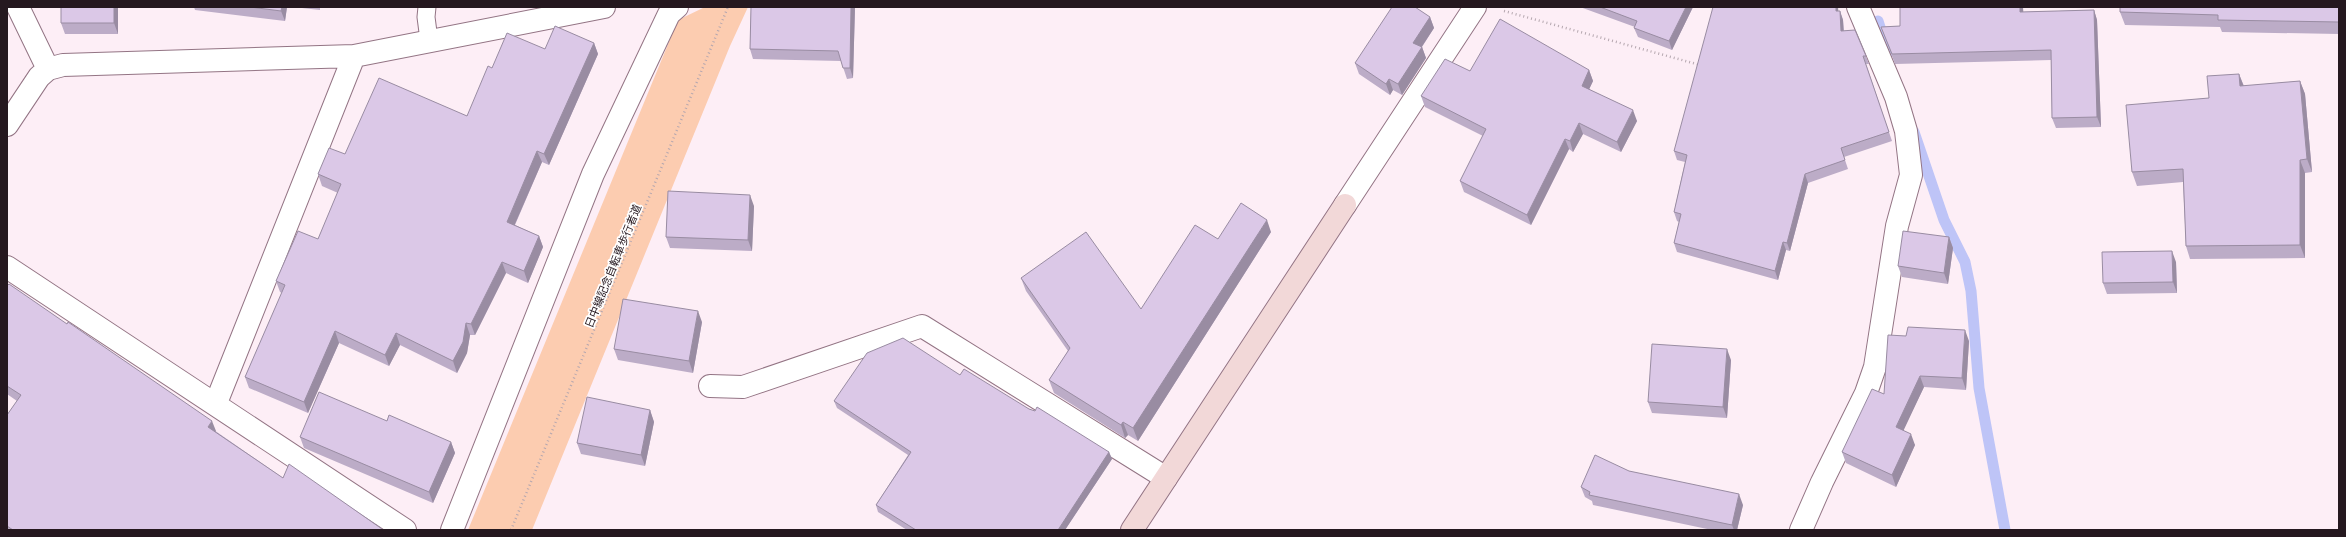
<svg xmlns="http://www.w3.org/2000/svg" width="2346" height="537" font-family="'Space Grotesk','Noto Sans JP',sans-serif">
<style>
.green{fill:#fcccb0}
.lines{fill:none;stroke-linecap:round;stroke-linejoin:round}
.stream{stroke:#bec4f7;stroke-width:11}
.lane-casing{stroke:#937484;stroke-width:19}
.street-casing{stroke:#937484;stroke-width:24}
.secondary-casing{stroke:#937484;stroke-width:24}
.path{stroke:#b5a7af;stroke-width:2.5;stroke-dasharray:1 3;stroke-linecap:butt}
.lane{stroke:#fff;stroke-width:17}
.street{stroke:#fff;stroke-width:22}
.secondary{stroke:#f2d8d8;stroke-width:22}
.wall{fill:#bcacc7}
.shaded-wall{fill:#998ca2}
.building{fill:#dbc8e7;stroke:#998ca2}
.labels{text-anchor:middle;stroke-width:3.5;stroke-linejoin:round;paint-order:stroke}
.street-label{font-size:11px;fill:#25181f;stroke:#fff}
</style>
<rect width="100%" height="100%" fill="#fdeef6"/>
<path class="green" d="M705,7H748L730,46L532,530H468L678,20Z"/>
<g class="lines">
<path class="stream" d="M1878,21L1888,53
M1914,132L1944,220L1965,262L1971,291L1979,388L2005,530"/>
<g class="lane-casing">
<path id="lane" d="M427,7L426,17L429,40"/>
</g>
<g class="street-casing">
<path id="street" d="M18,7L48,69
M7,125L39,77L48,69L63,65L354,56L604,7
M1345,205L1475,7
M7,267L405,530
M710,386L743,387L922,326L1166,478
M216,403L354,56
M452,530L593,174L669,14L677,7
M1801,530L1822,482L1866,393L1875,367L1897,226L1911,175L1906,131L1896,97L1858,7"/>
</g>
<g class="secondary-casing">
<path id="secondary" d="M1132,530L1345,205"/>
</g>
<path class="path" d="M1504,11L1700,65
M511,530L728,7"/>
<use href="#lane" class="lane"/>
<use href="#street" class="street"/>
<use href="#secondary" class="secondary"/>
</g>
<path class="wall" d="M118,7V34H65L61,23Z
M194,7H287L285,21L195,10Z
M293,7H320V10Z
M751,7H855L853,78L847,79L841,61L753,59L750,49Z
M1580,7H1693L1672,50L1638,37L1634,28L1635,27Z
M2339,7V34L2222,32L2220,27L2125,25L2120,12Z
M2094,10L2097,20L2101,127L2056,128L2052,118L2051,60L1895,64L1881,27L1900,26L2024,12Z
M1839,11H1840L1843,20L1844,31L1866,56L1869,64H1866L1892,141L1844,157L1848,169L1808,183L1790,251L1786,250L1778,280L1677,252L1674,243L1679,222L1677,221L1674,212L1685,162L1677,160L1674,151Z
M1430,17L1434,28L1422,47L1426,58L1402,95L1393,90L1390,95L1359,74L1355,63Z
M594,43L598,54L549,165L542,162L515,225L539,236L543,247L528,283L506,273L475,335H470L467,353L457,373L400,345L389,366L339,343L308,413L249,388L245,377L282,293L280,292L276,281L318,239L338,193L322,186L318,174L345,154L467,116L492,68L545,49Z
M1589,70L1593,81L1589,89L1637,121L1621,152L1583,134L1573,152L1569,149L1531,225L1464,192L1460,181L1483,136L1425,107L1421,96L1470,71Z
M2239,74L2244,86L2300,81L2305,94L2312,172L2305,173V258L2190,259L2186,246L2183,182L2137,186L2132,172L2209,98Z
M754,206L752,251L670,248L666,237Z
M1271,232L1138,441L1128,435L1125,438L1054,393L1049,380L1068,351L1026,291L1021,278L1141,309L1218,239Z
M1949,237L1953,248L1948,284L1902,277L1898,266Z
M2176,262L2177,293L2107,294L2103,283Z
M7,286L283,478L383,530H7V415L17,401L7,394Z
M702,322L693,373L618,360L614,349Z
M1969,341L1966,390L1924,387L1903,430L1915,445L1896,487L1846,463L1842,452L1884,394Z
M1731,360L1727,418L1652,413L1648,402Z
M960,375L1029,409L1109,452L1112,459L1065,530H907L878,512L876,505L908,455L837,408L834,401Z
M650,410L654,422L645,466L581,454L577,443Z
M300,437L451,442L455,453L433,503L304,448Z
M1629,471L1743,505L1737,530H1712L1593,505L1592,501L1585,497L1581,487Z"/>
<path class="shaded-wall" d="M114,7H118V34L114,23Z
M282,7H287L285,21L281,11Z
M851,7H855L853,78L850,68Z
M1686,7H1693L1672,50L1669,41Z
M1836,7H1838L1839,20L1836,11Z
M2020,7H2023L2024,22L2020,12Z
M2094,10L2097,20L2101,127L2097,117Z
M1840,11L1843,20L1844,40L1841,31Z
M1430,17L1434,28L1417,54L1413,43Z
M594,43L598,54L549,165L544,154Z
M1422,47L1426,58L1402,95L1398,84Z
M1589,70L1593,81L1586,96L1582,86Z
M2239,74L2244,87L2240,86Z
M1389,79L1393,90L1390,95L1386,84Z
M2300,81L2305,94L2312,172L2307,159Z
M1633,110L1637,121L1621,152L1617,142Z
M1579,123L1583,134L1573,152L1570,141Z
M1565,139L1569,149L1531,225L1527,215Z
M537,151L542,162L511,233L507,222Z
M2300,160L2305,173V258L2300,245Z
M1805,174L1808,183L1790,251L1787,243Z
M750,195L754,206L752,251L748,240Z
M1267,220L1271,232L1138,441L1133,428Z
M539,236L543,247L528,283L524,271Z
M1949,237L1953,248L1948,284L1944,273Z
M1783,242L1786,250L1778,280L1775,271Z
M2172,251L2176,262L2177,293L2173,282Z
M502,262L506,273L475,335L471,324Z
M698,311L702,322L693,373L689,361Z
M466,323L470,335L467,353L457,373L453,361Z
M1965,330L1969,341L1966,390L1962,378Z
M335,331L339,343L308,413L304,402Z
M396,333L400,345L389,366L385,355Z
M1727,349L1731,360L1727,418L1723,407Z
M1920,376L1924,387L1900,438L1896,427Z
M650,410L654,422L645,466L641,455Z
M212,421L216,431L212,437L208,427Z
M1123,422L1128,435L1125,438L1121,425Z
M1911,434L1915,445L1896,487L1892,475Z
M451,442L455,453L433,503L429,492Z
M1109,452L1112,459L1065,530H1058Z
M1739,494L1743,505L1737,530H1734L1732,525Z"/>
<path class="building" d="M61,7H114V23H61Z
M250,7H282L281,11Z
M751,7H851L850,68H843L838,51L750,49Z
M1392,7H1415L1430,17L1413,43L1422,47L1398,84L1389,79L1386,84L1355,63Z
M1600,7H1686L1669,41L1634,28L1637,21Z
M1713,7H1836V11H1840L1841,31L1855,30L1866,56H1863L1889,132L1841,148L1845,160L1805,174L1787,243L1783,242L1775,271L1674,243L1681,214L1674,212L1687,155L1674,151Z
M1900,7H2020V12L2094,10L2097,117L2052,118L2051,50L1892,54L1881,27L1900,26Z
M2120,7H2339V22L2218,20V15L2120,12Z
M1500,19L1589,70L1582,86L1633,110L1617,142L1579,123L1570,141L1565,139L1527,215L1460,181L1486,129L1421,96L1445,59L1470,71Z
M555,26L594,43L544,154L537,151L507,222L539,236L524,271L502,262L471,324L466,323L463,342L453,361L396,333L385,355L335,331L304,402L245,377L285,285L276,281L298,231L318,239L341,184L318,174L329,148L345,154L379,78L467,116L488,66L492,68L507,33L545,49Z
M2239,74L2240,86L2300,81L2307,159L2300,160V245L2186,246L2183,169L2132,172L2126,105L2209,98L2207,76Z
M668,191L750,195L748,240L666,237Z
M1241,203L1267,220L1133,428L1123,422L1121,425L1049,380L1070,348L1021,278L1086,232L1141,309L1195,225L1218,239Z
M1903,231L1949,237L1944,273L1898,266Z
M2172,251L2173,282L2103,283L2102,252Z
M9,284L67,324L68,322L212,421L208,427L283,478L289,464L382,529L381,530H13L7,526V415L21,395L7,386V286Z
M623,299L698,311L689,361L614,349Z
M1908,327L1965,330L1962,378L1920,376L1896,427L1911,434L1892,475L1842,452L1872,389L1884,394L1888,335L1906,336Z
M903,338L960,375L964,369L1029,409L1035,411L1037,407L1109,452L1058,530H916L876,505L911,452L834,401L867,353Z
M1652,344L1727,349L1723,407L1648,402Z
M319,392L387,421L389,415L451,442L429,492L300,437Z
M587,397L650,410L641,455L577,443Z
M1595,455L1629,471L1739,494L1732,525L1589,495L1590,492L1581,487Z"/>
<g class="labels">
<g class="street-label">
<text transform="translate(613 266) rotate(-68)" y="4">日中線記念自転車歩行者道</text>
</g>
</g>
<rect width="2346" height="537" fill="none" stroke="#25181f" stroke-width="16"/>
</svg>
